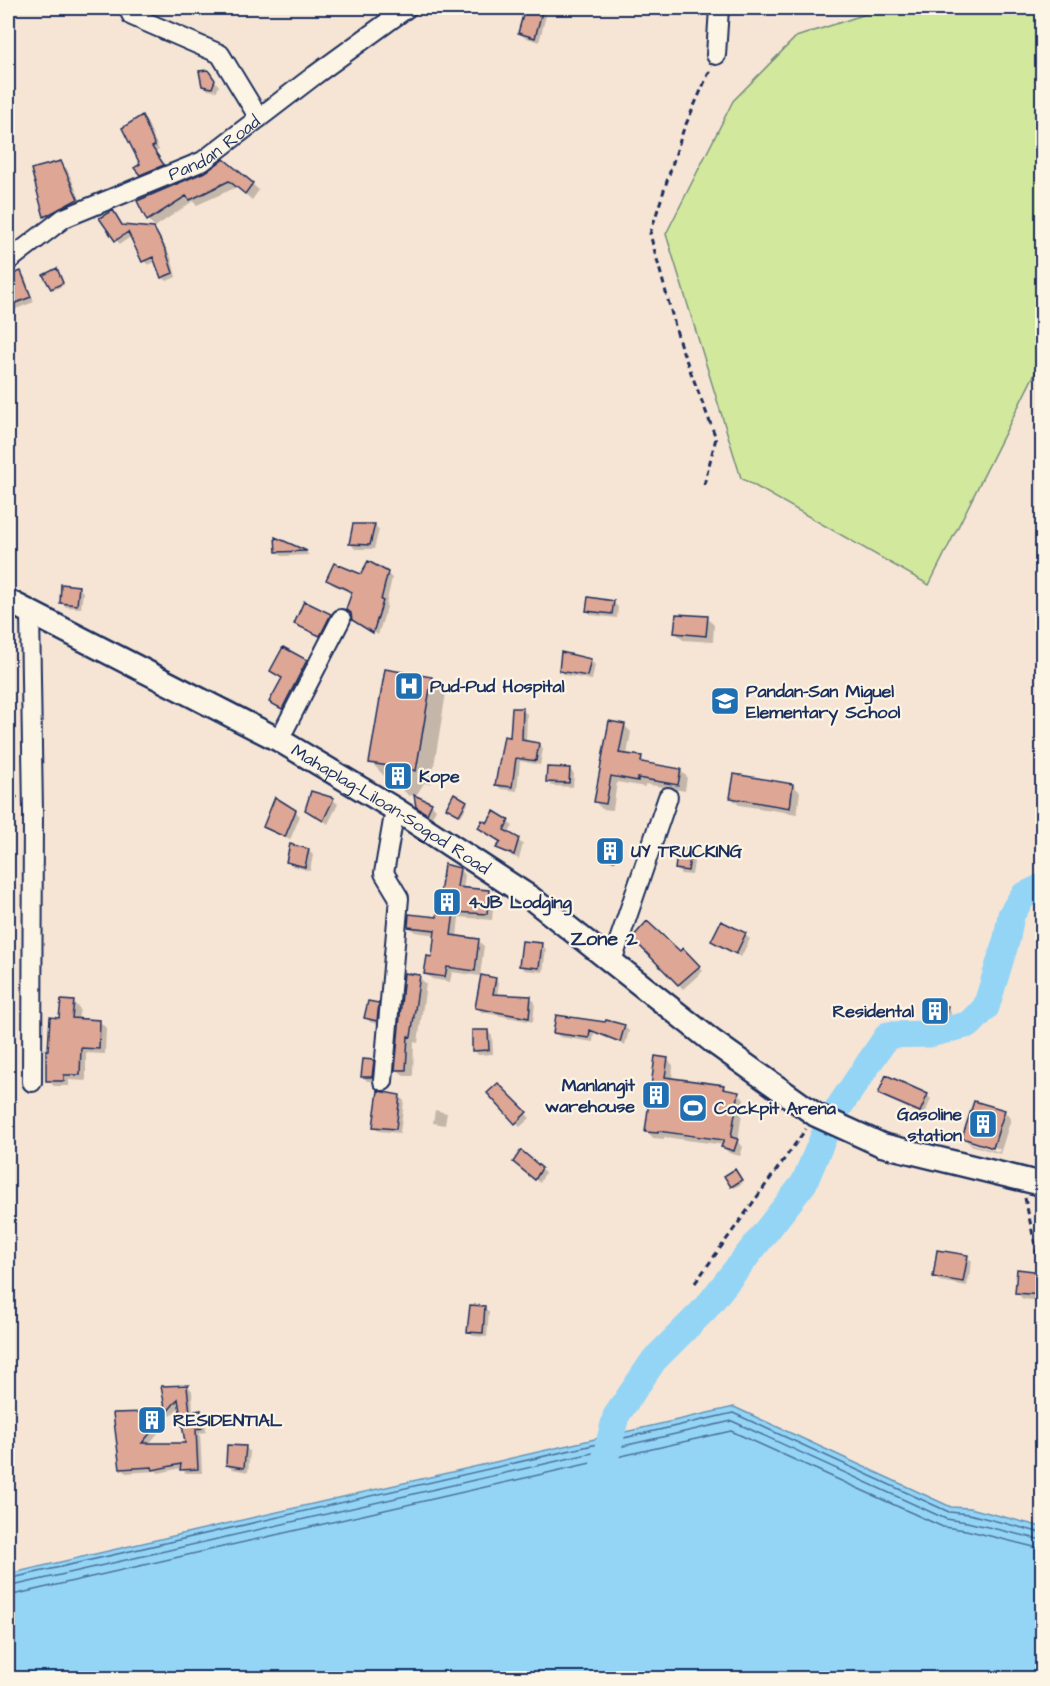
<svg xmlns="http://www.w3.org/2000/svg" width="1050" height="1686" font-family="'Architects Daughter',sans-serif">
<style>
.green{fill:#d2e89d;stroke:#768c7e;stroke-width:1.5}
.water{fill:#94d5f6;stroke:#6493b9;stroke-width:1.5}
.shadow{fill:#0003;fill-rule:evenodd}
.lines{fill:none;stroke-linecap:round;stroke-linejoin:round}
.shore{stroke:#4b719b;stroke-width:1.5}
.river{stroke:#94d5f6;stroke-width:27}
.building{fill:#dda695;stroke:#1b2f5e;stroke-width:1.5}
.minor-casing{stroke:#1b2f5e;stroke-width:22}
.major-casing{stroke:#1b2f5e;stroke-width:27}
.path{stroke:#1b2f5e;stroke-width:3;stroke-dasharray:6 4.5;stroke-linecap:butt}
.minor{stroke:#fcf5e5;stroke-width:18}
.major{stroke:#fcf5e5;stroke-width:22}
.labels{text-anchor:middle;stroke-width:4.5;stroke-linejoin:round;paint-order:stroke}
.street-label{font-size:18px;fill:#1b2f5e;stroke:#fcf5e5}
.poi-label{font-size:18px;font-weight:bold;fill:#1b2f5e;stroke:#fcf5e5;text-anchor:start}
.neighbourhood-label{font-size:20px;font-weight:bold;fill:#1b2f5e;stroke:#fcf5e5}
</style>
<rect width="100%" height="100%" fill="#f6e5d5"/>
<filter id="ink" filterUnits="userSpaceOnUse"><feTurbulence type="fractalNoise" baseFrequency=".0167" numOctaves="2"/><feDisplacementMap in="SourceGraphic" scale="12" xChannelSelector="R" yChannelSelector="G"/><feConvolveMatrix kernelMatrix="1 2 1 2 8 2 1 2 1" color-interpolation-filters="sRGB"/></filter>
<g filter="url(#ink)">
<path class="green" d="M884,8H1042V359L929,585L741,478L666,234L733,101L796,37Z"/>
<path class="water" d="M734,1407L951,1507L970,1508L1042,1527V1678H8V1574Z"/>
<path class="shadow" d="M526,8H542L547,12L539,42L524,37L519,33Z
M212,77L219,86L217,91L208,90L204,85Z
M142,117L147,122L159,150L156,152L168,170L146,179L141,174Z
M61,163L67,169L83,206L51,222L45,216Z
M208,173L252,184L259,190L252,200L237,187L197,205L193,201L155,227L148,220L139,202Z
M116,216L123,226L153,229L158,233L171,257L176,277L167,281L162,277L156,261L148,265L144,261L132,236L120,244L116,240Z
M21,272L25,277L34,302L8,312V276Z
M58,272L64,285L54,290L52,288Z
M8,501L12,503L10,515H8Z
M375,525L379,530L374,549H355L351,544Z
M276,540L306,552L309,555L282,556L277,552Z
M387,573L392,578L386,605L387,607L378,635L356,620L353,594L333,585L328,580Z
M78,587L83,592L81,608L66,607L62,602Z
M613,602L618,607L617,618L592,615L587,611Z
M330,615L335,619L325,639L301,628L296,624Z
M707,618L714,625L713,642L683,640L676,633Z
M563,653L591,661L595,665L592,680L565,675L560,670Z
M308,663L311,666L287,713L283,711Z
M432,678L446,693L431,784L424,783L417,794L409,796L394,781L393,778L385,777L371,762Z
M522,710L527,714L526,742L539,744L543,749L540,765L520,761L517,791L501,789L496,784Z
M624,725L631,732L627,755L641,758L648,765L680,770L687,777L685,791L645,784V787L617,782L613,810L602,809L595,802Z
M569,769L574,774L573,787L552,786L547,782Z
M793,785L800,792L797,814L739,805L731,798Z
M333,800L338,804L328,824L307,809Z
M466,802L468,804L461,816L449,809Z
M431,804L436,809L432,817L423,811Z
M295,811L300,816L290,840L270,831L265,827Z
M494,813L513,826L508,834L523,844L519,859L503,852L498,848L502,843L480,828L488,825Z
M619,847L621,849L616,862L603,857Z
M308,850L313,855L310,871L292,866L287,861Z
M690,851L695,856L692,875L681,874L677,869Z
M459,869L465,875L463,890L488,892L494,898L492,920L459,917L457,938L478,941L484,946L480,976L452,972L450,982L432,979L426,974L433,958L436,935L415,932L409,926L438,919Z
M745,935L750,939L741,957L718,946L713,941Z
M634,938L680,953L683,950L703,971L683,989Z
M541,944L546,949L543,972L525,970L520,965Z
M419,977L426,984L418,1043L414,1042L413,1076H404L397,1069Z
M495,979L499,984L497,995L530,998L535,1002L533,1022L481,1012L477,1007Z
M73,1002L80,1009L78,1020L100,1022L106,1028L105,1054L86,1053V1081L69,1080V1086H54L48,1080L49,1051Z
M378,1005L382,1009L381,1025L370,1022L366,1017Z
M947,1007L951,1012L949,1024L929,1019L924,1015Z
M607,1022L625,1027L629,1031L625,1045L594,1033L593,1042L560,1037L555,1032L606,1024Z
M488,1032L492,1036L493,1054L478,1055L474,1050Z
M667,1059L673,1065L672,1080L723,1086L728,1091L738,1093L744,1099L738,1141L743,1147L740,1156L729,1153L723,1147L724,1145L664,1137V1139L653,1138L647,1131Z
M373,1061L378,1066L376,1081H367L363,1076Z
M498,1086L530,1118L520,1127L516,1123Z
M880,1094L927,1095L931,1099L924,1116L885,1098Z
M399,1096L404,1101L400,1133L379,1131L374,1126Z
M435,1110L447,1113L445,1125L433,1123Z
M1004,1111L1011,1119L1000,1154L971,1145L964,1138ZM971,1139L1000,1149L999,1152L971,1143Z
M520,1166L541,1169L545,1173L540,1183Z
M737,1173L743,1183L734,1188L732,1186Z
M967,1257L972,1261L967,1286L939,1281L934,1276Z
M1019,1271L1042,1273V1301L1023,1299L1016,1292Z
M484,1307L489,1312L487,1337L474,1336L469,1331Z
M189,1387L192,1391L193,1413L200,1412L205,1416L206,1432L200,1433L202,1473H186L181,1468L159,1473L156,1471L126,1473L121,1468L163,1418L167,1422L149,1444L187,1445L180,1406L171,1416L167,1413L162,1388Z
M245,1447L250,1452L248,1472L232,1469L227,1465Z"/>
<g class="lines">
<path class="shore" d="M8,1579L733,1413L949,1512L969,1514L1042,1533
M8,1587L732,1421L946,1519L967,1522L1042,1540
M8,1596L731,1431L943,1527L966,1530L1042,1549"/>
<path class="river" d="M839,1107L888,1035L930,1034L970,1024L986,1007L1007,938L1011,915L1023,896L1042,887
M602,1471L616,1416L654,1360L706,1308L804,1183L826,1131"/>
</g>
<path class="building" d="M525,8H543L535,38L518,33Z
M208,70L215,80L212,88L202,86L199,71Z
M142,115L155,146L152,147L164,165L140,175L134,168L140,164L122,128Z
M224,159L253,183L245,194L229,181L190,200L186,196L147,221L137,201L207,171Z
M61,161L78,199L44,217L31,169Z
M113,210L122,225L154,228L166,251L173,273L161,278L153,257L142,262L128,232L115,241L99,218Z
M57,268L63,283L51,289L43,275Z
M21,271L31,297L8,306V276Z
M353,524H375L370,545L349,544Z
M275,537L307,551L276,552Z
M368,561L388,572L381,600L383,601L373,633L352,620L351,613L346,609L352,592L326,580L334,563L361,574Z
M61,584L79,586L77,605L60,603Z
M588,597L614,601L612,614L586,611Z
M304,601L331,614L320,636L294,624Z
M676,614L708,616L706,636L674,633Z
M283,647L307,660L282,709L269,702L282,678L270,671Z
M561,652L591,659L587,676L559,671Z
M385,669L432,677L416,771L409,769L403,779L393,782L389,766L369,763Z
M512,708H523L522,740L539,743L536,761L516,758L512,787L495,785L504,736L510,737Z
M609,721L625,724L619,753L642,756L641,762L681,769L678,785L638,778V781L611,776L606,804L594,802Z
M547,767L570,768L569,783L546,782Z
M734,774L793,784L790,808L730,798Z
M311,791L334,798L323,821L305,810Z
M454,793L467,801L459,815L446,808Z
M414,795L432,803L427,814L416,807Z
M275,797L296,810L285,837L263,827Z
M494,811L509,820L504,830L519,838L514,855L496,848L501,842L478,828L482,820L487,823Z
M605,840L620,846L614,861L600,856Z
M290,844L309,849L305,867L286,862Z
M678,848L691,850L688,871L675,869Z
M444,864L460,868L457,887L489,890L487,914L454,912L451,935L479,939L475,971L447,967L445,977L424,974L427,956L432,957L435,930L408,927L409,914L437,917Z
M647,921L680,951L683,948L700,966L678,985L632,938Z
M721,921L746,933L736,954L711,941Z
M522,941L542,943L539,968L519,966Z
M404,973L420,975L411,1037L408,1036L406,1070H395Z
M481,975L496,978L493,994L531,996L529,1018L475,1008Z
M61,1000L74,1001L72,1018L100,1020L99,1049L81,1048L80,1075H64V1081H46V1050H48L50,1017L59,1018Z
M368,1001L379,1003L377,1021L364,1018Z
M926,1001L948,1006L944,1021L923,1015Z
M556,1015L605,1022L606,1020L625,1025L620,1042L590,1030L589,1038L553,1033Z
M472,1030H488L489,1050L472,1051Z
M655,1056L668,1058L665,1077L724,1085L723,1089L739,1092L731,1137L738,1139L734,1151L721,1147L724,1140L658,1131V1133L645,1132Z
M363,1059L374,1060L372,1077H361Z
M886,1075L928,1094L920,1112L878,1094Z
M498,1083L527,1112L515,1124L487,1093Z
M378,1091L400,1095L396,1129L373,1127Z
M974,1101L1005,1110L993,1148L962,1138Z
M521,1150L542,1168L535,1180L513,1162Z
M735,1169L742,1180L731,1187L724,1176Z
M937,1250L968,1255L963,1282L933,1277Z
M1017,1269L1042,1272V1295L1015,1293Z
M470,1305L485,1306L483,1333L467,1332Z
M189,1385L187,1387L190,1412L201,1410L202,1428L196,1429L198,1469L180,1470L181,1464L153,1470L152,1467L120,1469L113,1413L149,1412L164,1417L142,1443H185L178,1399L166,1413L161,1386Z
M227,1445L246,1446L244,1468L226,1465Z"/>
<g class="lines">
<g class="minor-casing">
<g id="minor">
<path d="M128,8L132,16L220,54L259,118"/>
<path d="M716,55L719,8"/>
<path id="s1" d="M8,261L64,218L203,161L315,75L407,8"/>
<path d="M30,612L33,813L32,1082"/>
<path d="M279,740L341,619"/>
<path d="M612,961L668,797"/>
<path d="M383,1081L399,898L384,873L395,809"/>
</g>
</g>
<g class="major-casing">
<g id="major">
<path id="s2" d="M8,601L279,740L395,809L531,898L712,1041L816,1115L882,1145L1042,1184"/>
</g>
</g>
<path class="path" d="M704,485L716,438L680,344L650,234L683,131L710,70
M8,633L9,629L14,630
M8,789L17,798
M1025,1198L1037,1254
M695,1283L806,1129"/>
<use href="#minor" class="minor"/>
<use href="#major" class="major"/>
</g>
</g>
<defs>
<g id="hospital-square" transform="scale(1.5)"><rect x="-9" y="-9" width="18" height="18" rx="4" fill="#1f6fb2" stroke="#fcf5e5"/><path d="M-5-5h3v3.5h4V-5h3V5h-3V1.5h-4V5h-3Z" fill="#fff"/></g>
<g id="school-square" transform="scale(1.5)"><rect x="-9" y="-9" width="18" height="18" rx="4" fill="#1f6fb2" stroke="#fcf5e5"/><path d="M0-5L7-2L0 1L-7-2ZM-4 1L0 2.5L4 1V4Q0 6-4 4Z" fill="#fff"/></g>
<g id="building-square" transform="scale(1.5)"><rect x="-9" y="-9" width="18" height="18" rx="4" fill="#1f6fb2" stroke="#fcf5e5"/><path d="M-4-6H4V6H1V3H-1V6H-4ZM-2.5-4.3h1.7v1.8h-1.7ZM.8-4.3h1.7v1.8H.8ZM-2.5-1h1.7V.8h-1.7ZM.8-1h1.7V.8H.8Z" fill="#fff"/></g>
<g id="stadium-square" transform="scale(1.5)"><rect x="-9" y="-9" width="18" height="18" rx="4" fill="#1f6fb2" stroke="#fcf5e5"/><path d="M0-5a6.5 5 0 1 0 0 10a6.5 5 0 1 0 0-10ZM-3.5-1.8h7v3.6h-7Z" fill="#fff"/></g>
</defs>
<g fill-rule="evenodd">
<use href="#hospital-square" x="409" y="686"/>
<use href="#school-square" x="725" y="701"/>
<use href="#building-square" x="398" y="776"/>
<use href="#building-square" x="610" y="851"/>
<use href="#building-square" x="447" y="902"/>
<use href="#building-square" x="935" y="1011"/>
<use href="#building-square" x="656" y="1095"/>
<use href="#stadium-square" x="693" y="1108"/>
<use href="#building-square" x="983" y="1124"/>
<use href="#building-square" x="152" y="1420"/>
</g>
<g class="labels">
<g class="street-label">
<text dy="6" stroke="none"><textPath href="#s1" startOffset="237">Pandan Road</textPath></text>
<text dy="6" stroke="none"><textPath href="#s2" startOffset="436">Mahaplag-Liloan-Sogod Road</textPath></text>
</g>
<g class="poi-label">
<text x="430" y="692">Pud-Pud Hospital</text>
<text x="746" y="697">Pandan-San Miguel<tspan x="746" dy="21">Elementary School</tspan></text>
<text x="419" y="782">Kope</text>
<text x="631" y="857">UY TRUCKING</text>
<text x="468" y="908">4JB Lodging</text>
<text x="914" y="1017" text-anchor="end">Residental</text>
<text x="635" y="1091" text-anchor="end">Manlangit<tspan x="635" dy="21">warehouse</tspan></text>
<text x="714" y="1114">Cockpit Arena</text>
<text x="962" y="1120" text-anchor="end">Gasoline<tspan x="962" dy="21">station</tspan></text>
<text x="173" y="1426">RESIDENTIAL</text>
</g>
<g class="neighbourhood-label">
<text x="604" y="945">Zone 2</text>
</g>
</g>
<rect width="1050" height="1686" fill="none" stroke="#fcf5e5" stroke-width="30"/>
<rect x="15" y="15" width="1020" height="1656" fill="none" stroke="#1b2f5e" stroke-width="2" filter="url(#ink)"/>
</svg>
